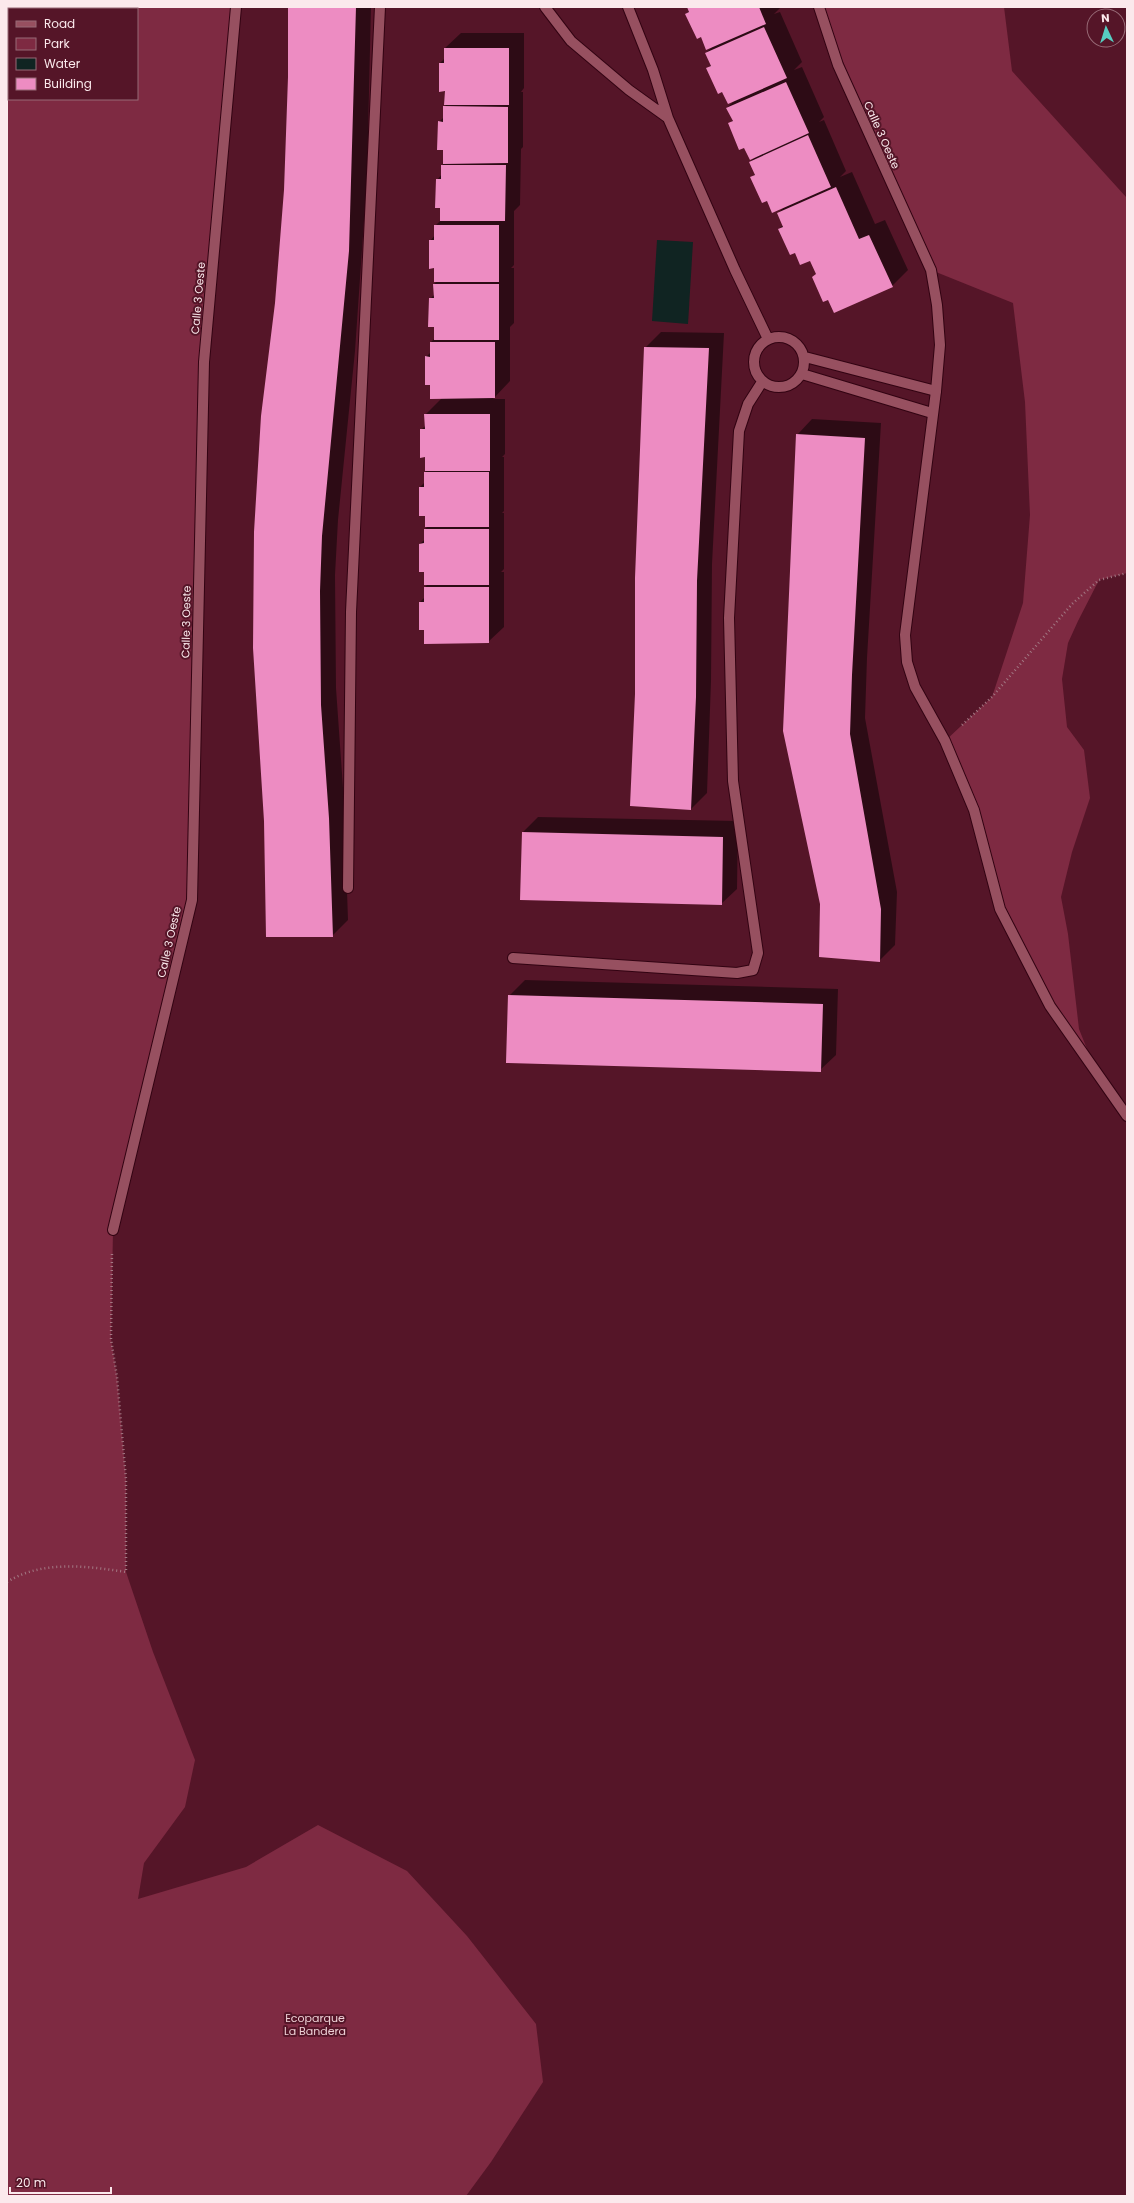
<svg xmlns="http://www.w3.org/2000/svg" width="1134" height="2203" font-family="Poppins,sans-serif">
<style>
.green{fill:#7e2a42;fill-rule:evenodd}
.water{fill:#102422}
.shadow{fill:#0007}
.building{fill:#ed8cc2}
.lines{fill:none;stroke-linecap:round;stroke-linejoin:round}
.lane-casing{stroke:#320312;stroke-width:12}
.street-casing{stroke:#320312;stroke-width:12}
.path{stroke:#a37984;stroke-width:2.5;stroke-dasharray:1 3;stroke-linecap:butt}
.lane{stroke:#975060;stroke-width:10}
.street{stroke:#975060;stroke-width:10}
.labels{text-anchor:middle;stroke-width:4;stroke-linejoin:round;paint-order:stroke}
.street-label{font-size:11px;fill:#fbe9ec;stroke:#551528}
.park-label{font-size:11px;fill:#edd0d5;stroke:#551528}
</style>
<rect width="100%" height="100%" fill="#551528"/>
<path class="green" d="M7,7H236L204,362L192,900L113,1230L111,1339L117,1377L126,1479V1572L153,1652L195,1760L185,1807L144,1863L138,1899L246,1867L318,1825L407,1871L467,1936L536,2024L543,2082L491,2162L466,2196H7ZM9,9H137V99H9Z
M819,7H1004L1012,71L1126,197L1127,573L1099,580L1078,621L1068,643L1062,679L1067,727L1084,750L1090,798L1072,852L1061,897L1068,934L1079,1029L1095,1069L1050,1006L1000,909L974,810L945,741L992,697L1023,603L1030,515L1025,402L1013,303L931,270L838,65Z"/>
<path class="water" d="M657,240L693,242L688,324L652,321Z"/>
<path class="shadow" d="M288,7H371L367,177L355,351L338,520L335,575L336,688L344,802L348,920L332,936L265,821L276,303L285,190L289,77Z
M688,7H781L774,14L780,12L802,62L794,70L802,67L824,117L819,122L824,120L846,171L840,177L852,172L875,224L885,220L908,270L892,286L817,273L811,260L796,251L779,229L783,225L778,213L784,207L767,200L751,178L755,174L750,162L755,157L745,146L729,124L733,120L727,108L735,100L723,91L707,69L711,65L706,53L713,46L702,36L686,14L690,10Z
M461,33H524V88L521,92H523V147L521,149L520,205L514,211V265L511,268H514V323L510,327V381L493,399H505V454L502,457H504V511L502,513H504V569L501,572H504V627L488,642L425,629L420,602L425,597V587L428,584L420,544L425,539V529L428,526L420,487L425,482V472L428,470L421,430L426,425L425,415L442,398L431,384L426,357L431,352V342L435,338V326L430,299L435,294L434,284L437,281L430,241L435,235V226L441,220V207L437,180L442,174L444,149L439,122L444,117V107L447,104L440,63L445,58V48Z
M661,332L724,333L712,564L711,681L707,793L691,809L636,694L645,348Z
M812,419L881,423L867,658L865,718L897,892L895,945L879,961L821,904L797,435Z
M538,817L738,821L737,889L721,904L523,832Z
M525,980L838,989L836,1055L820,1070L509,996Z"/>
<path class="building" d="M288,7H356L349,251L322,536L320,591L321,705L329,818L333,937H266L264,821L253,648L254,532L261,416L275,303L284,190L288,77Z
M687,7H759L766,24L706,50L701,37L697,39L685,14L689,12Z
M764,27L787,78L728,104L722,92L718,94L706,68L711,66L705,53Z
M444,48H509V105H444L445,91L439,92V63H444Z
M786,82L809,133L750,160L744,148L739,150L728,123L733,121L726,108Z
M443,106L508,107V163L443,164V150H437L438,121L443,122Z
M808,135L831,187L772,213L767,201L762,203L750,177L755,175L749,162Z
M441,165H506L505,221H440V208H435L436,179H441Z
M836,187L859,239L869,235L893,287L834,313L828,300L823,302L812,277L816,274L810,261L800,265L795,253L790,255L778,229L783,227L777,213Z
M434,225H499V282H434V268L429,269V240H434Z
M433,284H499V340H434V327H428L429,298H434Z
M430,342H495V398L430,399V385H425V356L430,357Z
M644,347L709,348L697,581L696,697L691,810L630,806L635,694V578Z
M424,414H490V471H425V457L420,458V429H425Z
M796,434L865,438L852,675L850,734L881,909L880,962L819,957L820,904L783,731Z
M424,472H489V527H425V516H419V487H424Z
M424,529H489V585H424V572H419V544L424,543Z
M424,587H489V643L424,644V630H419V602H424Z
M522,832L723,837L722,905L520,900Z
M508,995L823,1004L821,1072L506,1063Z"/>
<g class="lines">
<g class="lane-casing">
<path id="lane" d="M545,7L571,41L629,90L668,118
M628,7L653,70L668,118L735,270L768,339
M754 362a25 25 0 1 1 50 0a25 25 0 1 1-50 0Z
M805,357L936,391
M802,374L932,413
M348,888L351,612L380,7
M513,958L737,973L753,970L758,953L733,781L729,618L739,431L748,404L762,382"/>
</g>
<g class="street-casing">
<path id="street" d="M819,7L838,65L931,270L937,305L940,345L936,391L905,635L907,662L915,687L945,741L974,810L1000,909L1050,1006L1127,1116
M113,1230L192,900L204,362L236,7"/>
</g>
<path class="path" d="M962,725L992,697L1072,604L1099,580L1127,573
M7,1582C42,1560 87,1566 126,1572V1479L117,1377L111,1339L112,1252"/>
<use href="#lane" class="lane"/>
<use href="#street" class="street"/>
</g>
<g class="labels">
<g class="street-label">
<text transform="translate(882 135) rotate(66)" y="4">Calle 3 Oeste</text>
<text transform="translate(198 298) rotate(-85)" y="4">Calle 3 Oeste</text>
<text transform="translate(186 622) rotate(-89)" y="4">Calle 3 Oeste</text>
<text transform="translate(169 942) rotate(-77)" y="4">Calle 3 Oeste</text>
</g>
<g class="park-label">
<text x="315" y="2022">Ecoparque<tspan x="315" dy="13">La Bandera</tspan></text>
</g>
</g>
<rect width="1134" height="2203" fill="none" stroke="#fbe9ec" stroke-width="16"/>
<rect x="8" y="8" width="130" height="92" fill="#551528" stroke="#976a76"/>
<rect x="16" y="21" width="20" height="6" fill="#975060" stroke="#976a76"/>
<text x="44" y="28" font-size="12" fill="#fbe9ec">Road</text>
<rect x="16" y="38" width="20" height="12" fill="#7e2a42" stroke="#976a76"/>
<text x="44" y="48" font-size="12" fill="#fbe9ec">Park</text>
<rect x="16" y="58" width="20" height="12" fill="#102422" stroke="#976a76"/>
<text x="44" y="68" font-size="12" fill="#fbe9ec">Water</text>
<rect x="16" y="78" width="20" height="12" fill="#ed8cc2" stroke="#976a76"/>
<text x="44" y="88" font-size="12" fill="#fbe9ec">Building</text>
<g transform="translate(1106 28) rotate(356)"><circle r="19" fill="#551528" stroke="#976a76"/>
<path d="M0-3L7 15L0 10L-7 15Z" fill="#57cec2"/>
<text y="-6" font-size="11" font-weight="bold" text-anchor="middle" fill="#fbe9ec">N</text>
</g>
<path d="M10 2187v6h101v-6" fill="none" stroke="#fbe9ec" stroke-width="2"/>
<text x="16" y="2187" font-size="12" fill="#fbe9ec" stroke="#551528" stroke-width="3" paint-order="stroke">20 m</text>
</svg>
